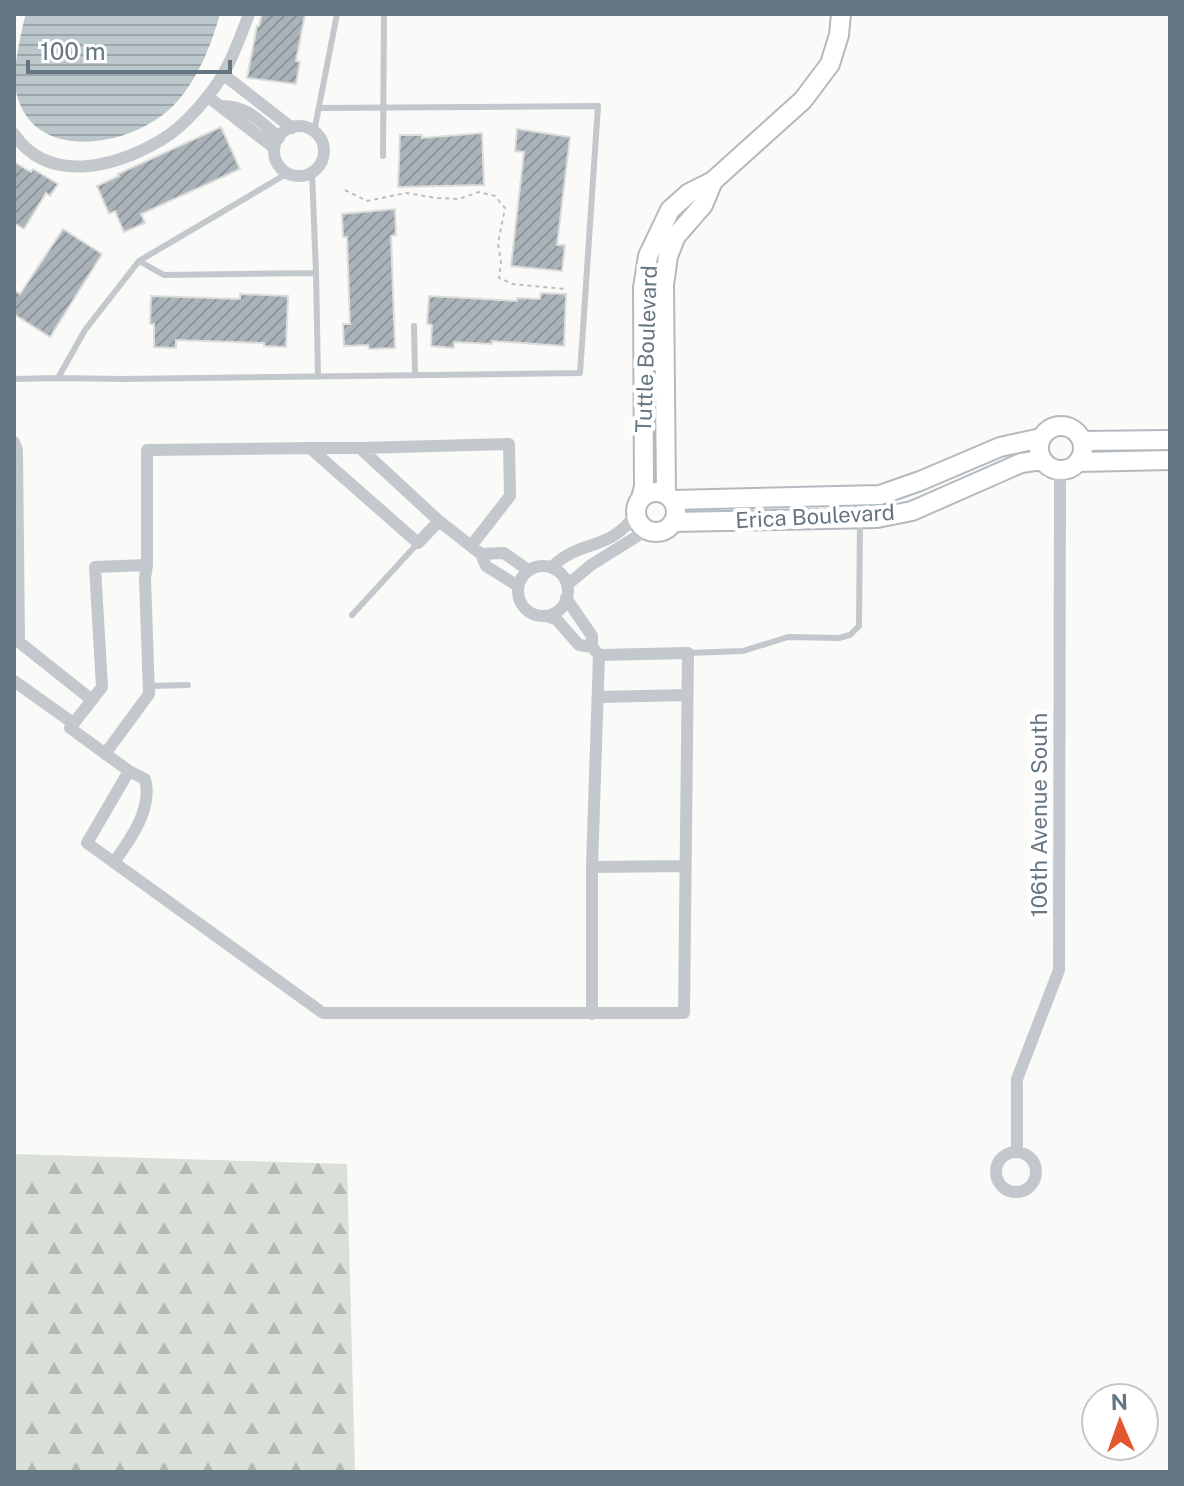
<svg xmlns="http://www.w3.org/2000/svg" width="1184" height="1486" font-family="'Public Sans',sans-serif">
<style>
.forest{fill:url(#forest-firs)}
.water{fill:url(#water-rules)}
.building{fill:url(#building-hatch);stroke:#dcdcda;stroke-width:2}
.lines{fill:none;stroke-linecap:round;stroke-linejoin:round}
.secondary-casing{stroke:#b3babf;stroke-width:22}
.path{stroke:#bbbfc2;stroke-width:2;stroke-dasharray:4 4;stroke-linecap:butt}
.lane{stroke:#c3c8cc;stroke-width:6}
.street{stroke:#c3c8cc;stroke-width:12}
.secondary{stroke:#fff;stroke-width:18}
.labels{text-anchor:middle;stroke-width:8;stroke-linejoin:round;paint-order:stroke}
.street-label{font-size:22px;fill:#657683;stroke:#fff}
</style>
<defs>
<pattern id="forest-firs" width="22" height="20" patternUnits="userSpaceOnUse" patternTransform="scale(2)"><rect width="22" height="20" fill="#dadfd7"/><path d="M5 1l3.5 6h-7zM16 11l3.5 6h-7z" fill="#b4b9b4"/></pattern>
<pattern id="water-rules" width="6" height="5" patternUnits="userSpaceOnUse" patternTransform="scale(2)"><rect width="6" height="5" fill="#bbc7cb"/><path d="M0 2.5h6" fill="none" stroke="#9ca6aa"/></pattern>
<pattern id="building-hatch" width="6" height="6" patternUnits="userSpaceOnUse" patternTransform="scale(2)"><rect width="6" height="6" fill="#aab3b9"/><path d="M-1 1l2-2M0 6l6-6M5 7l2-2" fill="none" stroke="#8e969c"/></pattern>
</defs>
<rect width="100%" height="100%" fill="#fafaf8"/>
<path class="forest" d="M14,1154L347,1164L355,1472H14Z"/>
<path class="water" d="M26,14H220C211,46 197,81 173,106C131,148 27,166 15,86C13,71 21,30 26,14Z"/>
<path class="building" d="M262,14H305L296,61L300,62L296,84L247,78L257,26H259Z
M221,127L240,169L141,214L145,223L124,232L115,211L109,214L97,186L119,176L118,174Z
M517,129L570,137L557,245H565L562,271L511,266L524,152L515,151Z
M482,133L484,185L398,187L400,135H422V138Z
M14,162L31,172L33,169L58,184L50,196L46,193L24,229L14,223Z
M395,209L396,235L391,236L395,348L369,349L368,345L344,346L343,324H350L347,237H343L342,214Z
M63,229L102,254L50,337L14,314V290L20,294Z
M541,293L566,294L564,346L492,341V344L454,342V348L431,346L432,325L427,324L429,296L517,301V298L540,299Z
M240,294L288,296L286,347L264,346V343L176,340V348L154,347V324H150L151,296L240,299Z"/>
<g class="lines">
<g class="secondary-casing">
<path id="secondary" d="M1039 448a22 22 0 1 1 44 0a22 22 0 1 1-44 0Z
M1083,441L1170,440
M1079,462L1170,460
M636 512a20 20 0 1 1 40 0a20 20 0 1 1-40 0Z
M666,494L664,285L668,256L676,236L703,205L713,181
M641,498L644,487L643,288L648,256L670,210L689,193L713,181L803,100L830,64L839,35L841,14
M672,500L880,495L920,481L1000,447L1041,438
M673,522L877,518L912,511L1021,463L1042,460"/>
</g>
<path class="path" d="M345,190L367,201L406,193L437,198L459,199L479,192L495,196L505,208L498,243L501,263L499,278L513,284L565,289"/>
<path class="lane" d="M314,132L337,14
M383,156L384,14
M312,172L316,273
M139,261L164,275L316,273L318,377
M414,326L415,375
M58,378L122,379L580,373L598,106L319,108
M14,379L58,378L85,330L139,261L288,173
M352,615L418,543
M688,653L743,651L788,637L839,638L850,635L859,626L860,519
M149,686L188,685"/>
<path class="street" d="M224,75L292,128
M209,95L212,100L273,147
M220,106C246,105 260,121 279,138
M274 151a25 25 0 1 1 50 0a25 25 0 1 1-50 0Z
M14,134C51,188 124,165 169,135C183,125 197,110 208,96C228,72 238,43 249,14
M14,442L17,450L19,642L92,700
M310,448L147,450V565L95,567L102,687L70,728L129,771L87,843L323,1013H684L688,653L599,655L592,867V1014
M360,448L509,444L510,496L471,546
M439,521L418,543L310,448H360L439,521L481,554L486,566L518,586
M481,554L504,553L528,570
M518 591a25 25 0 1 1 50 0a25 25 0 1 1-50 0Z
M552,567C581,538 608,553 636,514
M567,585L591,565L647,530
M566,598L592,636V647L599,655
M547,616L557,620L579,645L592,647
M14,681L73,723
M599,697L687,695
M105,754L149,694L145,578L147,565
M114,862C131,839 153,808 145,779L129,771
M592,867L685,866
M1017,1151V1079L1059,970L1060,471
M996 1172a20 20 0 1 1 40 0a20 20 0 1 1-40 0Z"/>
<use href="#secondary" class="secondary"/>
</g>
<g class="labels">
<g class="street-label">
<text transform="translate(646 349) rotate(-88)" y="8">Tuttle Boulevard</text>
<text transform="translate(815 516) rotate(-3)" y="8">Erica Boulevard</text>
<text transform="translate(1039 815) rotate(-90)" y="8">106th Avenue South</text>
</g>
</g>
<rect width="1184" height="1486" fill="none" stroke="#657683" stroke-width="32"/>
<g transform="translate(1120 1422) rotate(358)"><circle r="38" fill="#ffffff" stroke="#c1c8cd" stroke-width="2"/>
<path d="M0-6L14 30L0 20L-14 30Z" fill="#e4572e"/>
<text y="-12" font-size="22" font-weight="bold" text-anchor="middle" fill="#657683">N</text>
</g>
<path d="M28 60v12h202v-12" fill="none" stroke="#657683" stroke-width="4"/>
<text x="40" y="60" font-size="24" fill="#657683" stroke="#ffffff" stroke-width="6" paint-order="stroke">100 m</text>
</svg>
